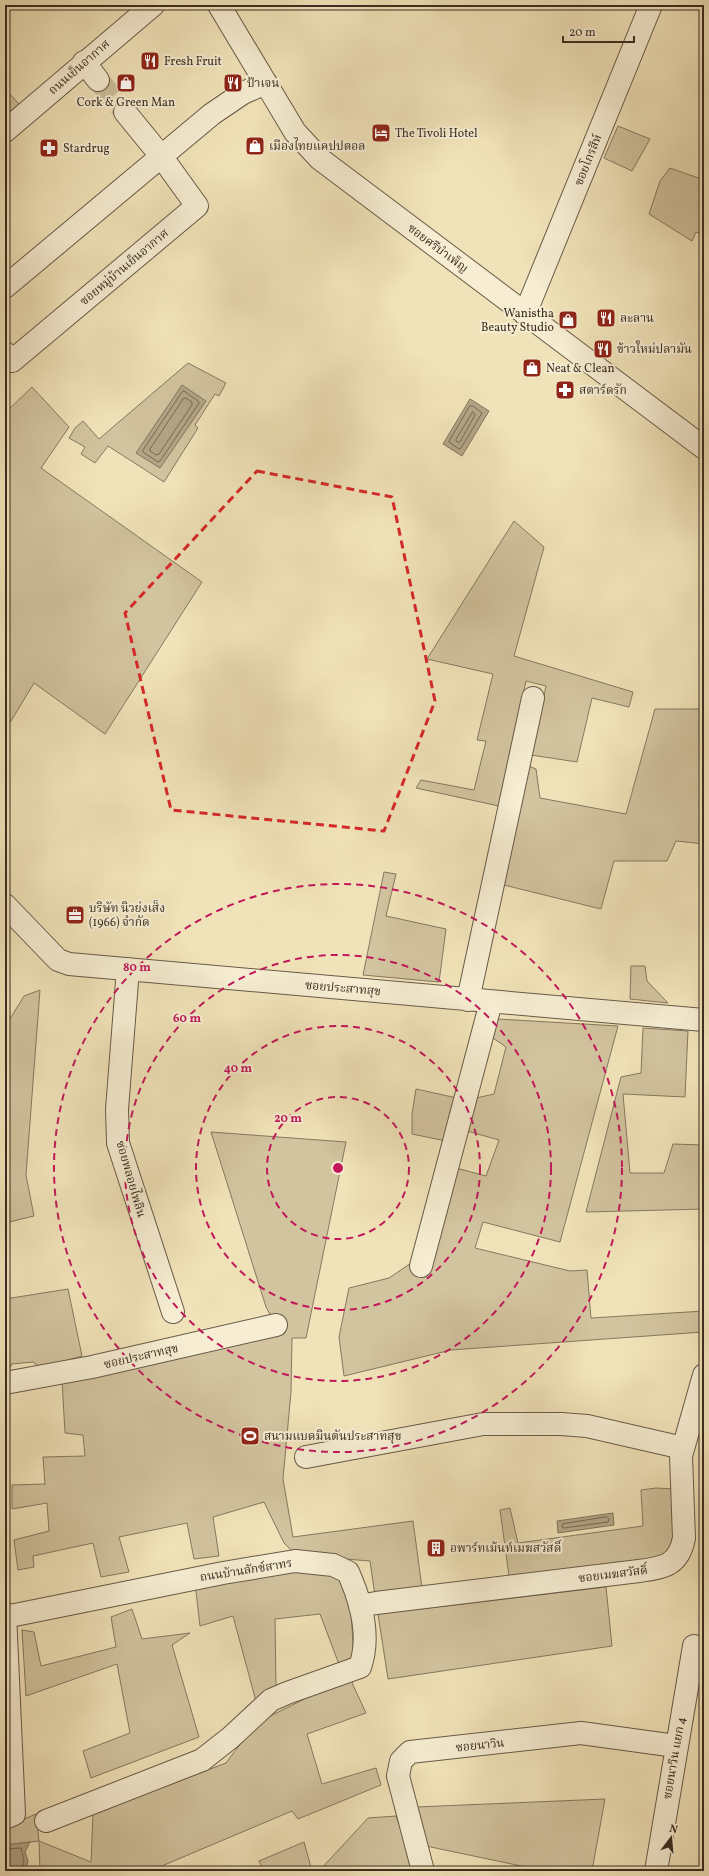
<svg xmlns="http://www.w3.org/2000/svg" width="709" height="1876" font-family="Vollkorn,'Noto Serif Thai',serif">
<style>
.green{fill:#d2c49f;stroke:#867860}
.water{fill:#b3a586;stroke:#83755e}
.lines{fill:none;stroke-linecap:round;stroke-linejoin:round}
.shore{stroke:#766954;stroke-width:1}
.minor-tunnel{stroke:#ccbf9b;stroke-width:22;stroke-dasharray:22 11;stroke-linecap:butt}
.minor-casing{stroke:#685a48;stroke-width:24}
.tertiary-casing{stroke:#685a48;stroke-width:24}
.minor{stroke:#f6edd2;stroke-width:22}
.tertiary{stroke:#f6edd2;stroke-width:22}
.marked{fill:none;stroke:#d62828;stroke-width:3;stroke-dasharray:8 5;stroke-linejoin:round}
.ring{fill:none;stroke:#c2185b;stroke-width:2;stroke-dasharray:7 5}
.labels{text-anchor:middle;stroke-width:4;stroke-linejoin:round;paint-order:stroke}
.poi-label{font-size:12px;fill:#3a2d22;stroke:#f6edd2;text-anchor:start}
.street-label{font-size:12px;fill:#3a2d22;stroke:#f6edd2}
.centre{fill:#c2185b;stroke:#f6edd2;stroke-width:2}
.ring-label{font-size:12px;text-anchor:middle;font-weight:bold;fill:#c2185b;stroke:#f6edd2;stroke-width:4;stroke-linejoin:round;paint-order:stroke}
</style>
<rect width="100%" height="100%" fill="#f1e3b9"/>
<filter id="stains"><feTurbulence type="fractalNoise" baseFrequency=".005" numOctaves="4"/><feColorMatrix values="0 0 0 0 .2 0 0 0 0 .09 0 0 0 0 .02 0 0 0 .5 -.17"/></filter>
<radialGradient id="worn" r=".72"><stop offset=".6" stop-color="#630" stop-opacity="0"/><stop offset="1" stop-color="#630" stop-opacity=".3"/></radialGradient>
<path class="green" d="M5,89L19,104L5,116Z
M618,126L650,139L632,171L604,158Z
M670,168L704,180V235L696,232L692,241L649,214L660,181Z
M188,363L226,383L219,396L215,394L195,425L198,428L164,482L108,446L95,463L81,454L85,447L69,438L75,428L83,421L99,439Z
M32,387L69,427L41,468L202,582L105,734L34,683L5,731V413Z
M514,521L544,547L514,656L633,692L629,707L592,698L577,762L531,755L546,686L526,681L499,806L416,788L421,780L474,790L486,741L477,740L493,674L427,659Z
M655,709H704V844L676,841L667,861H614L601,909L504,885L529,766L536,769L540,798L626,814Z
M384,872L396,874L386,916L446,929L439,982L363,975Z
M631,966H645L647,981L668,1003L630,999Z
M40,990L26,1175L34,1216L5,1223V1027L24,996Z
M498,1019L618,1026L560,1242L483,1222L475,1248L570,1271L587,1270L591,1318L704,1311L703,1332L451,1350L344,1376L339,1337L349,1288L389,1278L411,1263L456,1168L486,1176L499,1140L467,1131L476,1098L494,1094L506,1047L493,1038Z
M643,1028L688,1031L685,1097L623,1094L630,1173H664L673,1144L704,1145V1209L586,1212L621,1077L641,1073Z
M416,1089L457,1098L446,1141L412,1134V1114Z
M211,1132L346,1142L306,1338H292L291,1392L283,1479L293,1537L413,1521L422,1588L375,1596L370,1561L296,1555L284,1543L264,1502L213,1517L219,1556L194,1559L187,1523L119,1537L129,1572L101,1577L93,1543L33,1556L34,1567L18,1570L14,1540L49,1531L47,1503L12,1509V1485L45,1484L43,1457L85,1456L83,1435L65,1433L62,1381L276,1325L266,1307Z
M68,1289L82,1356L41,1368L33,1362L12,1364L6,1375L5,1367V1299Z
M656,1488L675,1489L676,1549L669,1560L510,1583L500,1510L510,1508L518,1543L643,1526L641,1490Z
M316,1570L336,1576L350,1592L354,1662L340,1667L320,1614L275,1619L276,1687L257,1705L233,1616L200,1626L195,1583Z
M606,1587L612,1646L388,1679L378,1614Z
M132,1609L142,1639L190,1633L172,1645L199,1737L91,1778L83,1751L130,1733L117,1664L26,1696L22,1630L34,1632L41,1666L116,1647L111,1617Z
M351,1676L353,1685L366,1713L307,1734L322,1784L376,1768L381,1785L298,1819L292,1811L150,1871H40L39,1841L5,1845V1827L36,1814L39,1841L91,1862L93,1814L226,1763L256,1723Z
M605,1799L592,1871H545L426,1846L417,1807Z
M396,1816L416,1871H319L368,1818Z
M304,1842L312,1871H263L259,1861Z"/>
<path class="water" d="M182,385L206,401L160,468L136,453Z
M470,399L489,411L462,456L443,444Z
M613,1513L614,1525L558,1533L557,1521Z
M30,1842L25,1852L28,1861L25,1871H5V1845Z"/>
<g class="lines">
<path class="shore" d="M184,391L198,401L199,403L160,461L158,462L143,452V450L182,392Z
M186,398L192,402V405L159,454L156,455L150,451V449L183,399Z
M470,406H473L482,413L461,448L459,449L449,442Z
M473,412L475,415L460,442H457L456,440Z
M607,1517L609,1519L608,1522L564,1528L562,1527L563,1524Z
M5,1849L21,1848L24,1861L22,1871"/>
<path class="minor-tunnel" d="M98,80L125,112"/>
<g class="minor-casing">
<path id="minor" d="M219,5L295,132L320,159L704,448
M84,62L98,80
M5,287L212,114L243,93L266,83
M525,314L651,5
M5,353L12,361L197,206L161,156L125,112
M5,905L58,960L69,964L704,1020
M128,969L117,1109L118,1143L173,1312
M468,1000L533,698
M421,1266L491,1002
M5,1383L92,1367L276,1325
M306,1457L483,1424H561L587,1426L683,1448
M360,1606L376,1603L639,1571C664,1568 679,1565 684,1538L681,1456L704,1375
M5,1613L14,1814L5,1818
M5,1617L223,1573L295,1561L333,1565L348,1572C361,1601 371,1636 360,1667L287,1693L271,1700L230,1738L202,1760L46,1821
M423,1871L398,1776L401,1761L410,1752L581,1733L676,1746
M656,1871L694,1646"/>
</g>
<g class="tertiary-casing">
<path id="tertiary" d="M5,131L153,5"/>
</g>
<use href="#minor" class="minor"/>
<use href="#tertiary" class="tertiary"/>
</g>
<path class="marked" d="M257,471L392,497L435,701L384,831L171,810L125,613Z"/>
<g class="ring">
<circle cx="338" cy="1168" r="71"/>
<circle cx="338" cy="1168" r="142"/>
<circle cx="338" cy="1168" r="213"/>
<circle cx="338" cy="1168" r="284"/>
</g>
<defs>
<g id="restaurant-square" transform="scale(1)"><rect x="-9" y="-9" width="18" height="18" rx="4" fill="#8f2418" stroke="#f6edd2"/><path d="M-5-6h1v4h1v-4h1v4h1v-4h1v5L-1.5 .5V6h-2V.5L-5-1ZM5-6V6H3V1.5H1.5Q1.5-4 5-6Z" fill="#fff"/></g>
<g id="shop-square" transform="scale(1)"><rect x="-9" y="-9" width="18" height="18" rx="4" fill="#8f2418" stroke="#f6edd2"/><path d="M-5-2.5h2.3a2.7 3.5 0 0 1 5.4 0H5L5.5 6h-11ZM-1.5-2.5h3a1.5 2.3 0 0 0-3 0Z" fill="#fff"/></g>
<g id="hotel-square" transform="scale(1)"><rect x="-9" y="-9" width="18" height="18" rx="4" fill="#8f2418" stroke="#f6edd2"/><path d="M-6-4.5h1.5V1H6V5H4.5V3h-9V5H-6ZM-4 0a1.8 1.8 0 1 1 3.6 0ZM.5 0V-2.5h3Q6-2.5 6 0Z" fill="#fff"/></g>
<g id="pharmacy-square" transform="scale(1)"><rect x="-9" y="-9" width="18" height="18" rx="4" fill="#8f2418" stroke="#f6edd2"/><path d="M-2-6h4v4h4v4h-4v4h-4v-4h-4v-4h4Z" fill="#fff"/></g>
<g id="office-square" transform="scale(1)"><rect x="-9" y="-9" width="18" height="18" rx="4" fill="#8f2418" stroke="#f6edd2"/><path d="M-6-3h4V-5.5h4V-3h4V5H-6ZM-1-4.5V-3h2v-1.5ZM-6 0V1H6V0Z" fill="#fff"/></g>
<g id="stadium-square" transform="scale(1)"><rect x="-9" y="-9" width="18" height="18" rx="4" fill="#8f2418" stroke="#f6edd2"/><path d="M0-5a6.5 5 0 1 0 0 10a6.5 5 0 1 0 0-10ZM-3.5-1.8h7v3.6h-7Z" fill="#fff"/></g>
<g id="building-square" transform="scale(1)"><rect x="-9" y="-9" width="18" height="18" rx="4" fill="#8f2418" stroke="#f6edd2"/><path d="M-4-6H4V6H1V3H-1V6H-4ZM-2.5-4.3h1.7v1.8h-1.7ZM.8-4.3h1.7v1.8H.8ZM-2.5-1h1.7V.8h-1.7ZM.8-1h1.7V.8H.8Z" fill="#fff"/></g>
</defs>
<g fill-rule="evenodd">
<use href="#restaurant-square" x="150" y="61"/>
<use href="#shop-square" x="126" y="83"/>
<use href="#restaurant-square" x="233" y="83"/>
<use href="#hotel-square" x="381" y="133"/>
<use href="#shop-square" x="255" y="146"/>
<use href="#pharmacy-square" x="49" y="148"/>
<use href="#restaurant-square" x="606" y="318"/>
<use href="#shop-square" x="568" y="320"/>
<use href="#restaurant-square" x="603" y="349"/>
<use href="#shop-square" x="532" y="368"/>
<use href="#pharmacy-square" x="565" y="390"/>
<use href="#office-square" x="75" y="915"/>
<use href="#stadium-square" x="250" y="1436"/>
<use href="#building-square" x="436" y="1548"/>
</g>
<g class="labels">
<g class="poi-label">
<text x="164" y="65">Fresh Fruit</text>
<text x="247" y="87">ป้าเจน</text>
<text x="126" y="106" text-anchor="middle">Cork &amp; Green Man</text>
<text x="395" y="137">The Tivoli Hotel</text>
<text x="269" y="150">เมืองไทยแคปปตอล</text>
<text x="63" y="152">Stardrug</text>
<text x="554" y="317" text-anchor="end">Wanistha<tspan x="554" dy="14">Beauty Studio</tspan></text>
<text x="620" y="322">ละลาน</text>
<text x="617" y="353">ข้าวใหม่ปลามัน</text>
<text x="546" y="372">Neat &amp; Clean</text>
<text x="579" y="394">สตาร์ดรัก</text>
<text x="89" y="912">บริษัท นิวย่งเส็ง<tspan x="89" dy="14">(1966) จำกัด</tspan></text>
<text x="264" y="1440">สนามแบดมินตันประสาทสุข</text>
<text x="450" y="1552">อพาร์ทเม้นท์เมฆสวัสดิ์</text>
</g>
<g class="street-label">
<text transform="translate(79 67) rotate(-41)" y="4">ถนนเย็นอากาศ</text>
<text transform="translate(588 160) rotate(-68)" y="4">ฃอยโกรสีห์</text>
<text transform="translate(438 248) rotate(37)" y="4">ซอยศรีบำเพ็ญ</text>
<text transform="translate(124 267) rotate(-40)" y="4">ซอยหมู่บ้านเย็นอากาศ</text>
<text transform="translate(343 988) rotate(5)" y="4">ซอยประสาทสุข</text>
<text transform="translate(131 1179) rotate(74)" y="4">ซอยพลอยไพลิน</text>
<text transform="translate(141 1356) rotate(-13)" y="4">ซอยประสาทสุข</text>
<text transform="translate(246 1570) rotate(-9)" y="4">ถนนบ้านลักซ์สาทร</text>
<text transform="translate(613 1574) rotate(-7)" y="4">ซอยเมฆสวัสดิ์</text>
<text transform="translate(480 1745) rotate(-6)" y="4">ซอยนาวิน</text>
<text transform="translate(674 1758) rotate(-80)" y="4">ซอยนาวิน แยก 4</text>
</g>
</g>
<circle cx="338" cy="1168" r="6" class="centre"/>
<g class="ring-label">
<text x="137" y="971">80 m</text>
<text x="187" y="1022">60 m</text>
<text x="238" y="1072">40 m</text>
<text x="288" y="1122">20 m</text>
</g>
<rect width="709" height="1876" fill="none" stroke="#f1e3b9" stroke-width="20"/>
<rect x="6" y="6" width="697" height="1864" fill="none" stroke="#3a2d22" stroke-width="2"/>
<rect x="10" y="10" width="689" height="1856" fill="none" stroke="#3a2d22"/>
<g transform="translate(671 1838) rotate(16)" stroke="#f6edd2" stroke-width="3" paint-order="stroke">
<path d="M0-3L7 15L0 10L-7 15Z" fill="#3a2d22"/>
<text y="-6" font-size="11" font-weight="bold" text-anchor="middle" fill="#3a2d22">N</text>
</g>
<path d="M563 36v6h71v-6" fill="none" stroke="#3a2d22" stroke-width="2"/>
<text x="569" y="36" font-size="12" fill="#3a2d22" stroke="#f6edd2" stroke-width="3" paint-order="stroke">20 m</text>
<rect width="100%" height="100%" filter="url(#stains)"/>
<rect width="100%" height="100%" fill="url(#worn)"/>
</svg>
